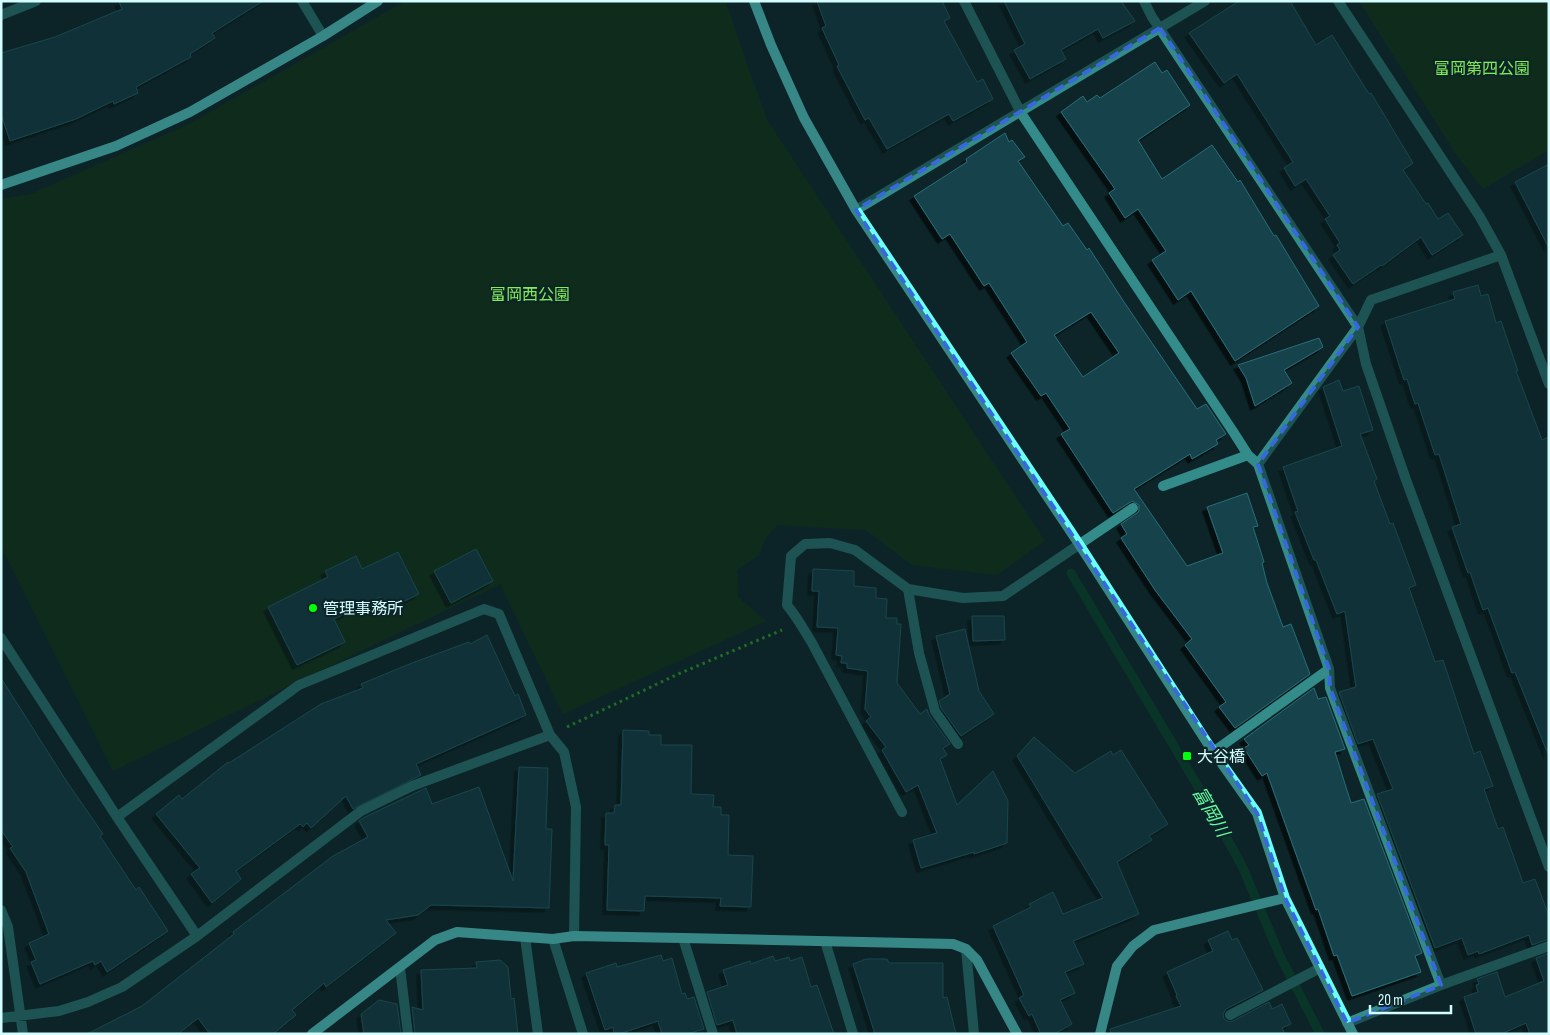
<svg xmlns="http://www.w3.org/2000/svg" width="1550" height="1035" font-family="'Sofia Sans Condensed','Noto Sans JP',sans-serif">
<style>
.green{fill:#12330f}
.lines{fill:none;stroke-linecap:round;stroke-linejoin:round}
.stream{stroke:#05492c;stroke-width:9}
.building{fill:#17434b;stroke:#266e79;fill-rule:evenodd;filter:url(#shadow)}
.path{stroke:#36c422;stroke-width:3;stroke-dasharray:2.5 4;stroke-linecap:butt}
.lane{stroke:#338c8a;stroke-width:10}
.street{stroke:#338c8a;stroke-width:10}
.secondary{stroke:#6bfffa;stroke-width:10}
.marked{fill:none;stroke:#3868de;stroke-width:4;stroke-dasharray:10 6;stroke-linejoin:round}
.poi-dot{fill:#00ff0b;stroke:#0d2528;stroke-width:2}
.labels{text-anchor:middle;stroke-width:4.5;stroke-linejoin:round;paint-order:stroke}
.park-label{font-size:16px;fill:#82ec53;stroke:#0d2528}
.poi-label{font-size:16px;fill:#d4fdff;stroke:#0d2528;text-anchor:start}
.water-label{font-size:18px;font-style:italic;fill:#62ffa1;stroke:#0d2528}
</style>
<defs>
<filter id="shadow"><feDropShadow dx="-4.5" dy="4.5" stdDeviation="0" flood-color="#0009"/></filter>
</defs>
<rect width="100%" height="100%" fill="#0d2528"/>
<path class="green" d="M406,1H725L767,120L1045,541L997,575L912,565L866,530L777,525L766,538L759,555L737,570L738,597L766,621L563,714L500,584L113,771L1,546V199L31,194L189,124Z
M1362,1H1549V150L1483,189L1458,157L1360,3Z"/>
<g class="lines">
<path class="stream" d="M1071,573L1206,800L1243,868L1279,954L1320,1034"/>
</g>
<path class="building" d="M119,1H263L212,33L215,38L190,54L191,57L136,87L138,93L114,104L113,101L76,119L10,141L1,114V53L55,37L122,9Z
M817,1H942L950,18L944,21L977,82L983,79L993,99L953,121L949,114L887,149L869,118L865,120L837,66L839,65L822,28L826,26Z
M1004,1H1121L1135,21L1103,38L1098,29L1061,50L1066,59L1030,79L1014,50L1025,44Z
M1239,1H1290L1316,45L1332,35L1369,94L1371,93L1413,163L1403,170L1426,204L1428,203L1438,219L1448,213L1463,235L1432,255L1421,237L1382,266L1381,265L1353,284L1333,255L1340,250L1337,245L1340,243L1325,219L1330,216L1306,179L1295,186L1284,168L1293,162L1237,74L1224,83L1189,33Z
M1155,62L1162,73L1167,70L1190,105L1138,140L1162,179L1212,145L1238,182L1240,180L1274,236L1276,235L1319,306L1235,361L1191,291L1178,300L1152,260L1166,251L1138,209L1125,218L1109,193L1115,189L1061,112L1083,96L1087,102L1097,95L1100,98Z
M1005,133L1009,142L1012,140L1025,157L1018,161L1038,190L1063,226L1068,223L1087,250L1089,248L1124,302L1197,409L1206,404L1226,434L1216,440L1218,444L1192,459L1190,454L1134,489L1187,566L1223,553L1207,507L1247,493L1258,526L1253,527L1264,562L1262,563L1267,583L1283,627L1291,624L1310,674L1235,728L1219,707L1226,702L1185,645L1192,639L1155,590L1121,538L1127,534L1121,524L1137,513L1139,511V505L1132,501L1113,513L1061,434L1070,429L1046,393L1041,396L1011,353L1027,342L989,283L984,286L950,234L942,239L914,196L967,162L966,159ZM1091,312L1119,353L1083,377L1054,335Z
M1549,164V248L1515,182Z
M1478,285L1481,296L1488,294L1496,323L1501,321L1518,371H1516L1542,440L1549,437L1548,754L1515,672L1512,673L1488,608L1483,610L1470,572L1468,573L1452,527L1461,524L1439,454L1435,455L1418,403L1415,404L1407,379L1404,380L1385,321L1455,299L1453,292Z
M1319,338L1323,347L1284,370L1292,383L1255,406L1246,378L1238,365Z
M1339,380L1343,391L1359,386L1373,430L1360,434L1377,479L1374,481L1390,524L1393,523L1416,585L1409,588L1435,662L1443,660L1474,754L1480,751L1493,786L1484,789L1498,829L1503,827L1523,883L1535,879L1549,916V939L1532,945L1529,935L1479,954L1478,951L1468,955L1462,938L1435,948L1377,794L1393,789L1373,739L1358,744L1339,692L1356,687L1345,611L1337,614L1316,560H1314L1295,512L1298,511L1283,467L1342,446L1323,387Z
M476,549L493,581L451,603L434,571Z
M398,552L419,594L386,610L380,597L334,619L345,642L297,665L268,607L328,577L325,571L356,556L362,569Z
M813,569L854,571V586L876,588V598L887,599L886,618H897V624H901L897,683L920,714L927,709L929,715L950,744L943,748L947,755L940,759L957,805L993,771L1008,801L1007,843L974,854V852L921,868L913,840L937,833L918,785L906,792L882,750L886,747L866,721L871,717L865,709L868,671L847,668V663H841L842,656L836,655L838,628L817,627L819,591H812Z
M972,616H1004L1005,640L973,641Z
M965,629L979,691L994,714L961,736L941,708L939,701L950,694L936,636Z
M487,635L515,696L518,694L526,715L416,764L421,775L353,809L346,796L311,828L307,823L303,827L300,824L236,871L241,879L212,903L191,874L200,868L156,814L179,795L182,799L228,762L229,763L321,704L363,688L361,684L412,663L469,642L470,644Z
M1,678L65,779L103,834L100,836L136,890L139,887L168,931L107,972L101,961L95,965L93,961L40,984L31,962L36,960L29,943L49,934L26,872L10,848L13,847L1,830Z
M1314,688L1318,699L1326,697L1345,749L1335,752L1351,803L1364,799L1422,953L1415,956L1421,972L1352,996L1337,955L1334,956L1318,909L1316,910L1267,773L1262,776L1244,748L1249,745L1244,739Z
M623,730L649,731V735H661V745H692L691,794L714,795L713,807H721V815H729L728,855L753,856L751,907L720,906L721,898L645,896L644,911L607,910L609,845H605L606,813H614L615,805H621Z
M1034,737L1075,773L1111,751L1113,755L1121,750L1168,824L1149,836L1152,840L1117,862L1139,914L1073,941L1084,964L1065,972L1075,993L1060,1000L1072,1024L1054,1034H1041L1032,1014L1029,1016L1019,998L1024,995L993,926L1031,907L1029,904L1053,892L1063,914L1103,898L1017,756Z
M519,767L548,768L546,829H552L549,908L431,905L418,915L386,920L396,933L326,987L324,983L292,1010L296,1015L273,1034H210L198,1018L178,1034H87L142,1006L234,934L233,932L333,856L368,837L359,821L365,817L426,788L432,804L479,787L513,881Z
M1228,931L1232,940L1237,938L1263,990L1226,1009L1223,1014L1224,1019L1229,1022L1233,1021L1269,1002L1272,1009L1282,1004L1291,1024L1282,1028L1285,1034H1111L1110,1029L1181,1006L1176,996L1177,995L1167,972L1213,951L1208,940Z
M1549,953V1034H1530L1526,1023L1501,1034H1476L1464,997L1478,992L1476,985L1479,984L1477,979L1497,972L1505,997L1544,981L1536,958Z
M661,955L663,961L672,958L682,994L685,993L687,999L694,997L704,1029L687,1034H662L658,1021L619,1034H614L613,1027L605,1030L586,973L616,963L617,967Z
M773,956L775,961L789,957L790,961L802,957L811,987L817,985L834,1034H737L733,1020L717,1025L707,992L728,985L723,970L750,961L751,964Z
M866,959H887L889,963H943V998L947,997L956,1034H875L853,964Z
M500,960L508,967L511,999L514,998L518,1034H415L412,1007L423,1010L421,970L477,968L476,962Z
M379,1000L397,1004L401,1034H364L361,1014Z"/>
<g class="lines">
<path class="path" d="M567,727L676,675L782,630"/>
<path class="lane" d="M1230,1015L1320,968"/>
<path class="street" d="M302,1L323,36
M964,1L1021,113L1234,433L1248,455L1258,464L1329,669L1330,688L1441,985
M1144,1L1152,17L1358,327L1366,364L1405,477L1549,867
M1338,1L1480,217L1501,255L1549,384
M1,15L36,1
M856,210L1205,1
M1258,464L1358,327L1371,300L1501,255
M1163,486L1248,455
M908,589L919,653L935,711L958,744
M1,638L117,817L197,936
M1213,752L1329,669
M902,812L812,643C804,630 797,617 787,605L791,556L805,544L830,543L855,550L908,589L963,598L1003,596L1133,508
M117,817L299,685L484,609L499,614L550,735L564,752L576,807L574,936
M1,910L8,927L23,1034
M525,937L538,1034
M683,938L713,1034
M553,939L583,1034
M825,941L853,1034
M966,949L974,1034
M400,968L408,1034
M1,1018L59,1011L88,1002L122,987L197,936L361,811L412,786L550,735
M1347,1023L1441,985L1549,946"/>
<path class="secondary" d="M754,1L771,45L804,118L856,210L1079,544L1210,747L1257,813L1285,898L1353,1034
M1,185L116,146L190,112L323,36L378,1
M312,1034L435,940L457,932L553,939L574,936L683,938L953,944L966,949L977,960L1017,1034
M1100,1034L1117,966L1133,946L1154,930L1285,898"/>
</g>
<path d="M0 0H1550V1035H0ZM1160,28L1358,327L1258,464L1329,669L1330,688L1441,985L1347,1023L1285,898L1257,813L856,210Z" fill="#0d2528" fill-opacity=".55" fill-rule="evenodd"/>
<path class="marked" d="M1160,28L1358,327L1258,464L1329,669L1330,688L1441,985L1347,1023L1285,898L1257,813L856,210Z"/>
<g class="poi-dot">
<circle cx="313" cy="608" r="5"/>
<rect x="1182" y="751" width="10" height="10" rx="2.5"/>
</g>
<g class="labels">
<g class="park-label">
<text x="1482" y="74">富岡第四公園</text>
<text x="530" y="300">富岡西公園</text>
</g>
<g class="poi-label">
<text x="323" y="614">管理事務所</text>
<text x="1197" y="762">大谷橋</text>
</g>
<g class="water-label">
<text transform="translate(1211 812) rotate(60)" y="6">富岡川</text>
</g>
</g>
<rect width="1550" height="1035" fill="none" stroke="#d4fdff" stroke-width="5"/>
<path d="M1370 1005v8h81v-8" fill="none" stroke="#d4fdff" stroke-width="2.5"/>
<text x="1378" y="1005" font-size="15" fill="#d4fdff" stroke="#0d2528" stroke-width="4" paint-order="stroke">20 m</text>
</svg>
